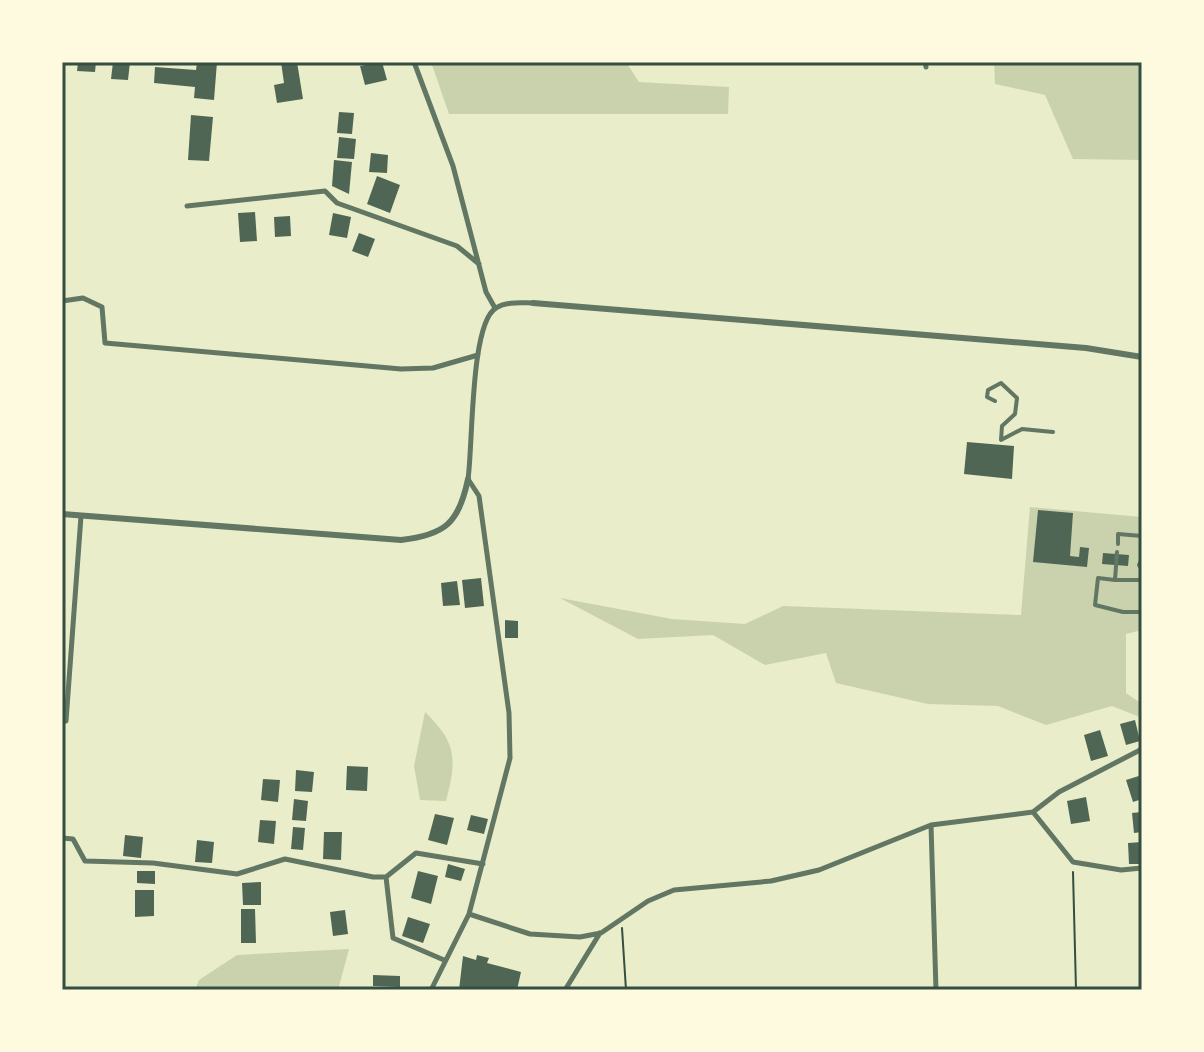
<svg xmlns="http://www.w3.org/2000/svg" width="1204" height="1052" font-family="Overpass,sans-serif">
<style>
.green{fill:#cad2ad}
.building{fill:#4f6655}
.lines{fill:none;stroke-linecap:round;stroke-linejoin:round}
.path{stroke:#344e41;stroke-width:2}
.pedestrian{stroke:#617663;stroke-width:4}
.minor{stroke:#617663;stroke-width:5}
.tertiary{stroke:#617663;stroke-width:6}
.neatline{fill:none;stroke:#344e41;stroke-width:3}
</style>
<rect width="100%" height="100%" fill="#e9edc9"/>
<path class="green" d="M431,62H626L639,82L729,87L728,114H449Z
M994,62H1142V160L1073,159L1045,95L995,84Z
M1030,507L1142,517V630L1126,634V693L1142,704V718L1112,706L1046,725L998,706L928,704L836,683L826,653L765,665L713,635L638,639L560,598L672,619L745,624L783,606L1021,615Z
M425,712C457,743 457,759 446,801L420,800L414,766Z
M349,949L338,990H195L199,980L237,955Z"/>
<path class="building" d="M78,62H96L95,72L77,71Z
M113,62H130L128,80L111,79Z
M197,62H217L214,100L194,98L195,87L154,83L155,67L196,70Z
M281,62H297L303,99L277,103L274,85L284,83Z
M382,62L387,80L365,85L360,66Z
M339,112L354,113L352,134L337,133Z
M191,115L213,117L209,161L188,160Z
M339,137L356,139L354,159L337,158Z
M371,153L388,155L387,173L369,172Z
M334,160L352,162L349,194L332,186Z
M377,176L400,185L390,213L367,204Z
M255,212L257,241L240,242L238,213Z
M333,213L351,217L347,238L329,235Z
M290,216L291,236L275,237L274,217Z
M359,233L375,239L368,257L352,251Z
M967,442L1014,446L1012,479L964,474Z
M1038,510L1073,513L1070,556L1079,557L1080,547L1089,548L1087,567L1033,562Z
M1103,553L1129,555L1128,566L1102,564Z
M481,578L484,606L465,608L462,580Z
M457,581L460,605L443,606L441,583Z
M505,620L518,621V638H505Z
M1135,720L1140,741L1126,745L1120,724Z
M1100,730L1108,756L1091,761L1084,735Z
M347,766L368,767L367,791L346,790Z
M296,770L314,772L312,792L295,791Z
M1142,775V799L1133,802L1126,780Z
M263,779L280,780L278,802L261,800Z
M1086,797L1090,821L1071,824L1067,801Z
M294,799L308,801L306,821L292,820Z
M1142,812V832L1134,833L1132,813Z
M435,814L454,818L447,845L428,840Z
M471,815L488,819L484,834L467,830Z
M260,820L276,821L274,844L258,842Z
M293,827L305,828L303,850L291,849Z
M324,832H342L341,860L323,859Z
M125,835L143,837L141,858L123,856Z
M197,840L214,842L212,863L195,862Z
M1142,842V864H1129L1128,843Z
M448,864L465,869L461,881L445,877Z
M137,871H155V884L137,883Z
M418,871L438,876L431,904L411,898Z
M261,882V905H243L242,883Z
M135,890H154V916L135,917Z
M241,909H255L256,943H241Z
M345,910L348,934L333,936L330,912Z
M408,917L430,924L423,943L402,936Z
M477,955L489,958L487,963L521,972L517,990H459L463,956L476,960Z
M373,975L400,976V987L373,986Z"/>
<g class="lines">
<path class="path" d="M1073,872L1076,990
M622,928L626,990"/>
<path class="pedestrian" d="M995,401L987,397L988,390L1001,383L1017,398L1015,414L1002,426L1001,440L1022,429L1053,432
M1118,544V534L1142,536
M1117,552L1115,580L1098,578L1095,605L1123,612H1142
M1142,558L1139,565L1142,570
M1115,580H1142"/>
<path class="minor" d="M414,62L453,166L486,292L495,308
M925,62L926,67
M187,206L325,191L337,203L457,246L479,264
M62,301L83,298L102,307L105,343L401,369L433,368L478,355
M62,721H66L81,516
M1033,812L1073,862L1121,870L1142,868
M931,825L936,990
M62,838L73,839L85,861L153,863L237,874L285,859L373,877H386L416,853L483,864
M386,877L393,938L444,960
M469,914L530,934L580,937L601,933L648,901L674,890L771,881L819,870L931,825L1033,812L1059,792L1142,749
M431,990L469,914L510,758L509,713L479,496L468,479C473,446 470,323 496,308C507,301 521,303 533,303
M565,990L600,933"/>
<path class="tertiary" d="M533,303L1086,348L1142,357
M62,514L401,540C445,535 459,523 468,479"/>
</g>
<rect width="1204" height="1052" fill="none" stroke="#fefae0" stroke-width="128"/>
<rect x="64" y="64" width="1076" height="924" class="neatline"/>
</svg>
